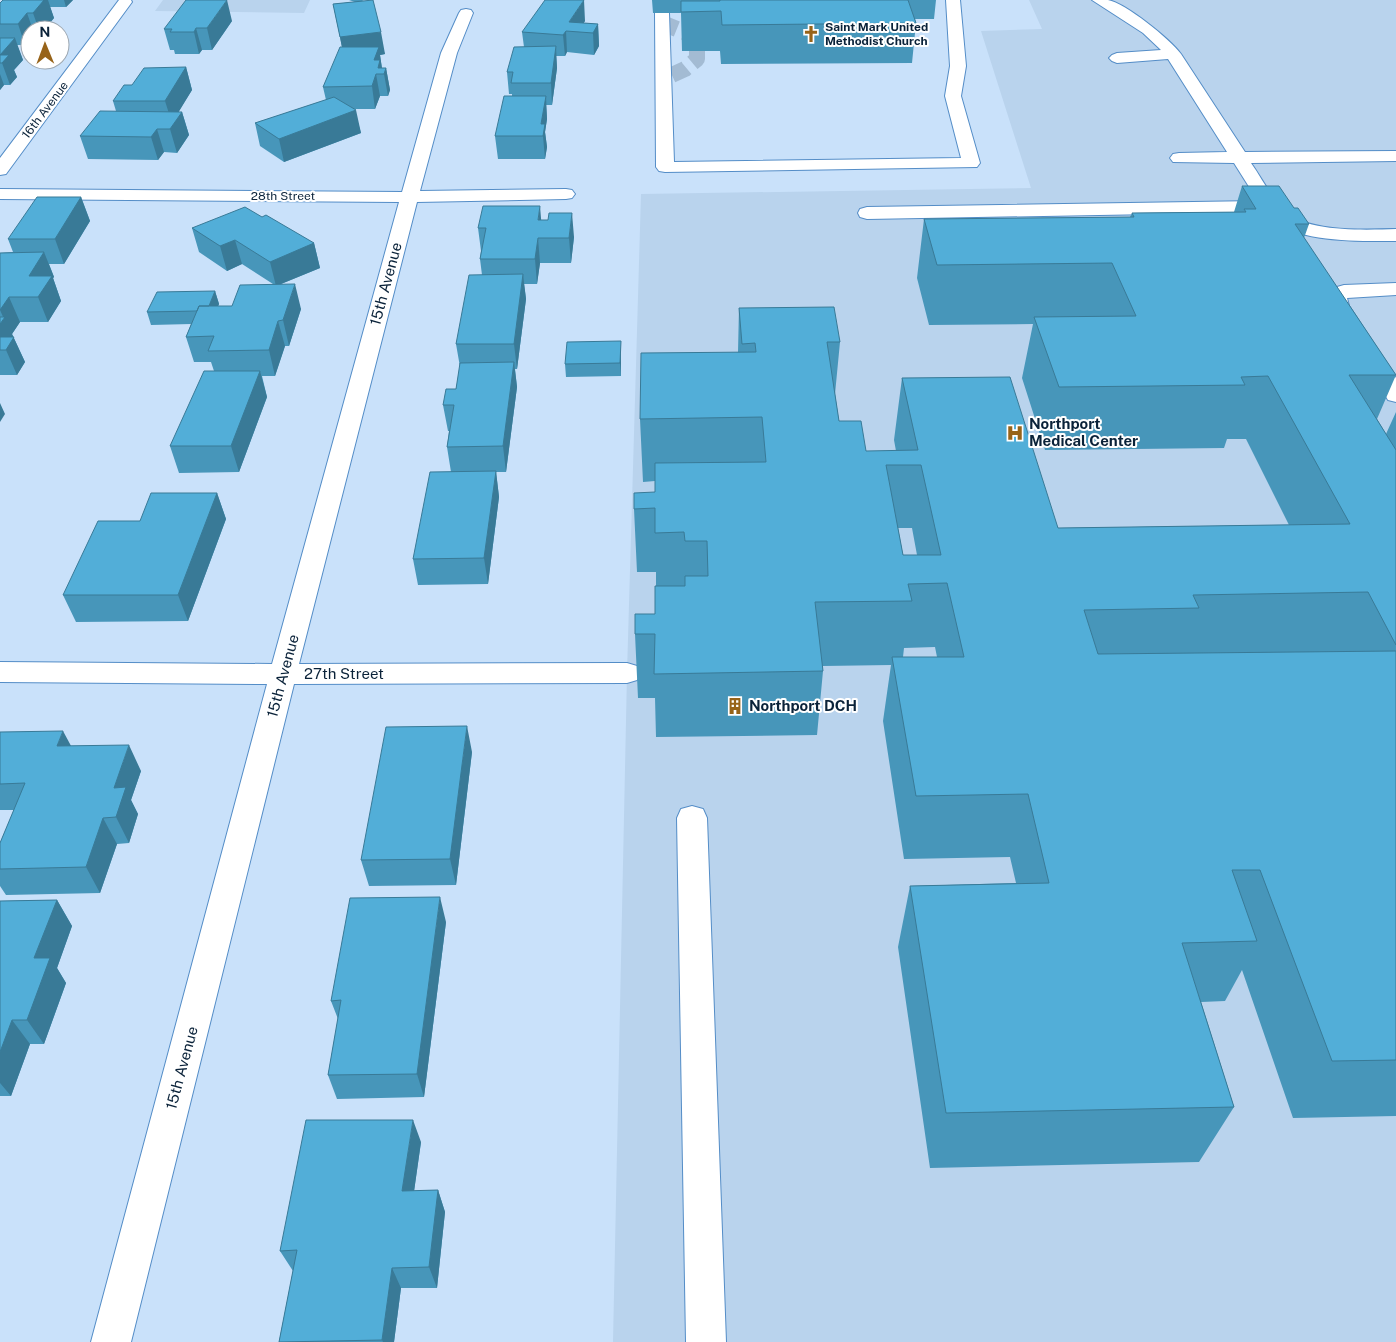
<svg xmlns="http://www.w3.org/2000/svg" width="1396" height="1342" font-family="'Public Sans',sans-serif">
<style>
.built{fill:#b9d3ed}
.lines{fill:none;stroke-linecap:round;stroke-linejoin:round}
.minor-tunnel{stroke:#a3bbd3;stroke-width:16;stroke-dasharray:16 8;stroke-linecap:butt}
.minor-casing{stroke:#548dc7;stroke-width:2}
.minor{fill:#fff;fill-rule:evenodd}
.wall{fill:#4796ba;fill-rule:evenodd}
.shaded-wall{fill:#397a97}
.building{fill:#52aed8;stroke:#397a97;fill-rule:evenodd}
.labels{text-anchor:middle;stroke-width:4;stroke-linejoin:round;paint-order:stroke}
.far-poi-label{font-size:12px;font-weight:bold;fill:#0a2239;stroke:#fff;text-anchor:start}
.far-street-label{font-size:12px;fill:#0a2239;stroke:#fff}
.street-label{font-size:15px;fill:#0a2239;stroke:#fff}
.poi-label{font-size:15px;font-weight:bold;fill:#0a2239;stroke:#fff;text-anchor:start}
</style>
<rect width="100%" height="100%" fill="#c9e1fa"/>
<path class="built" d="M163,0H310L304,13L155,11Z
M1029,0H1396V1342H613L627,673L641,194L1031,188L981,31L1042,29Z"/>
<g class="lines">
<path class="minor-tunnel" d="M662,23L694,36L697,46V59L685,69L663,79"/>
<g class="minor-casing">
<path id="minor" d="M119,0H131L132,2L6,174L0,175V158Z
M946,0H960L966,66L961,96L980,163L977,167L665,172L659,171L656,167L655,13L657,10H667L669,13L674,162L961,158L945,96L950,66Z
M1092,0C1097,0 1103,0 1108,0C1125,3 1170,39 1181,54L1245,152L1396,151V161L1251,163C1261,177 1270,195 1281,208C1302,233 1365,230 1396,229V241C1362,241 1286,244 1265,212L867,219L860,217L858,213L860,209L867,207L1258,201L1234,163L1173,162L1170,158L1173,154L1179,153L1227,152L1168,59L1117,63L1112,61L1109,58L1112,55L1117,53L1161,50L1143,33Z
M466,9L471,10L473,13L457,53L420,191L566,189L572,190L575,194L572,198L566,199L417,202L299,664L627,663L637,666L641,673L637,680L627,683L294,684L131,1342H91L267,684L0,682V662L272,664L399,202L0,199V189L402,192L441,53L459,13L461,10Z
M1396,283V295L1347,298L1349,306L1396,378V402L1388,400L1385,395L1329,306L1327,297L1337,287L1344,285Z
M692,806L703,809L707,818L726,1342H686L677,818L681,809Z"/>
</g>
<use href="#minor" class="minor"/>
</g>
<path class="wall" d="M3,0H73L66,7H50L54,18L44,30H30V40L25,45H17L23,60L14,70L17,77L10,85H4L0,90V3Z
M349,0H364L362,1L385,54L380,55L382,68H386L390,90L388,96H380L375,109H354L361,133L284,162L260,146L255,123L326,100L323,87L342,47L333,4L355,2Z
M652,0H936L934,19H915L916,23L912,63L721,64L720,51H682L681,13H653Z
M232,21L212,50H202L199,54H175L174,50H170L164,29Z
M585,21L583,23L598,24L599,46L594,55L567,52L565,56H556L557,68L552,105H546L547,119L545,132L547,147L545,159H498L495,136L512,96V94H509L507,72L524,47L522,32Z
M186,67L192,90L178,112H182L189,135L177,153L164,152L158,160L88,159L80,136L116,111L113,101L132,85Z
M1242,186L1294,208L1309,224L1304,238L1396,375L1377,419L1386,434L1396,412V1116L1293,1118L1242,970L1225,1001L1201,1002L1234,1107L1199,1162L930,1168L898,947L910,886L1016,883L1010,857L904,859L883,721L891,665L823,666V671L817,735L656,737L655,698H638L635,634L655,614L656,586V572H637L634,509L655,492V481L643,482L640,419L738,352L739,308L840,342L835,394L839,421L866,451H896L894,440L902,378L1058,528L1289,525L1246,439H1227L1224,448L1045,450L1022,378L1033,324L929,325L917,278L924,219L1130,217L1132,213L1234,212ZM898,528H912L917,555H903ZM935,647L937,657H903L904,648Z
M81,197L90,221L64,264H49L54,277L53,278L61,301L48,322H20L12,334L25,362L17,375H0V253L13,252L8,239Z
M262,217L314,243L320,268L281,284L301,309L289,346H285L275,376H262L267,397L239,472L179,473L170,446L214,371L211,362H194L186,337L191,324L151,325L147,312L215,291L219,304L218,306H232L273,284L242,264L227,271L199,252L192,228Z
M541,220L574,237L571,263H540L537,284H524L526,299L517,369H515L517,387L506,472H496L499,497L488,584L418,585L413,559L451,472L447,447L449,431H448L443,405L456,389L460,367L456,344L482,275L480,259L481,251L478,228Z
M621,354V376L566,377L565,364Z
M217,493L226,519L188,621L76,622L63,595L140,521Z
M0,732L71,746L141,771L131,800L138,814L129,843L117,844L100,893L6,895L0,886V843L14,810H0Z
M472,752L456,885L369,886L361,860Z
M57,900L72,926L57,968L66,983L44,1044H30L11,1096H0V901Z
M446,922L424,1097L337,1099L328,1075L338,1019L331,1001Z
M421,1142L414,1191L438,1190L445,1212L437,1288H401L394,1342H279L293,1271L280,1251Z"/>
<path class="shaded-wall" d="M44,0H48L54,18L44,30H39L33,13Z
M64,0H73L66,7Z
M227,0L232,21L212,50L207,28Z
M584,0L585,21L578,32L569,22Z
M27,13L33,30H30V40L25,45L18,24Z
M598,24L599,46L594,55L593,33Z
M196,28L202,50L199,54L194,32Z
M566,31L567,52L565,56L563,35Z
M381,32L385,54L380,55L382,69L344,58L340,37Z
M15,38L23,60L14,70L17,77L10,85L2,63L0,55Z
M556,46L557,68L552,105L551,83Z
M186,67L192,90L172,123L165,101Z
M386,68L390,90L388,96L384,74Z
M0,74L4,85L0,90Z
M376,74L380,96L375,109L372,86Z
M546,96L547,119L545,132L547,147L545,159L543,136L541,124Z
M356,110L361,133L284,162L279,139Z
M182,112L189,135L177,153L170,129Z
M157,129L164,152L158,160L151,137Z
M81,197L90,221L64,264L55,239Z
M540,206L542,230L538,220Z
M572,213L574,237L571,263L569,238Z
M538,238L540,263L537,284L535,259Z
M235,240L242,264L227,271L220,246Z
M314,243L320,268L276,286L270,262Z
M44,252L54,277L53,278L61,301L48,322L38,297L29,276Z
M523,274L526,299L517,369L514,344Z
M295,284L301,309L289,346L283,320Z
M215,291L219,304L211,324L207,311Z
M9,297L20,322L12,334L25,362L17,375L6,350H0V324L4,319L0,310Z
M278,321L285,346L275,376L269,350Z
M621,341V376L620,363Z
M514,362L517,387L506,472L503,446Z
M260,371L267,397L239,472L231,446Z
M0,403L5,414L0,422Z
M496,471L499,497L488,584L484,558Z
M217,493L226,519L188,621L178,595Z
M467,726L472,752L456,885L450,859Z
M63,731L77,757L57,746Z
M129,745L141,771L131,800L138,814L129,843L116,817L114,788Z
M103,818L117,844L100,893L86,867Z
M440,897L446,922L424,1097L417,1074Z
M57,900L72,926L57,968L66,983L44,1044L27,1020L34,958Z
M12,1020L30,1044L11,1096L0,1083V1052Z
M413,1120L421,1142L411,1213L402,1191Z
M438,1190L445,1212L437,1288L429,1267Z
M392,1268L401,1288L394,1342H383L382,1340Z"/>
<path class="building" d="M3,0H44L33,13H27L18,24H0V3Z
M186,0H227L207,28H196L194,32H170L172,29H164Z
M373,0L381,32L340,37L333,4Z
M545,0H584L569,22L598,24L593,33L566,31L563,35L522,32Z
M720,0H908L916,23L722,25L721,11L681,12V1H720Z
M0,38H15L0,55Z
M556,46L551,83H511L513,72H507L514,47Z
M340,47H379L374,60H380L378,68H386L384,74H376L372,86L323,87Z
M0,55H9L2,63H0Z
M186,67L165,101H113L124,85H132L144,68Z
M504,96H546L541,124H545L543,136H495Z
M334,97L356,110L279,139L255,123Z
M100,111L182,112L170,129H157L151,137L80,136Z
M1242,186H1279L1294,208H1298L1309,224H1295L1396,375H1349L1396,450V645L1368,592L1193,595L1199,608L1084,610L1098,654L1396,651V1060L1332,1061L1260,870H1232L1257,941L1182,943L1234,1107L946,1113L910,886L1049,883L1028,794L916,796L892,657H964L947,583L908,584L912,601L815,602L823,671L654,674L655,634H635V614H655V586H685V576H708L707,541H685L684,532L655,533V508L634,509V493L655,492V463L766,462L762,417L640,419L641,353L756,352L755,343L742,344L739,308L834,307L840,342H827L839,421H861L866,451L918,450L902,378L1010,377L1058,528L1350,524L1268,376L1241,377L1245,385L1059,387L1034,317L1136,316L1112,263L937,265L924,219L1134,217L1132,213L1246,212L1244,209H1256ZM886,465H921L941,555H903Z
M37,197H81L55,239H8Z
M483,206H540L538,220H548L549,213H572L569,238H538L535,259H480L486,228H478Z
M245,207L262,217L266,215L314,243L270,262L235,240L220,246L192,228Z
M44,252L29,276H52L38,297H9L0,310V253Z
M523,274L514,344H456L469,275Z
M295,284L283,320L278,321L269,350L208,351L214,336L186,337L199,306H232L240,285Z
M215,291L209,306H199L197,311L147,312L157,292Z
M0,317H5L0,324Z
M0,337H14L6,350H0Z
M621,341L620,363L565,364L567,342Z
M514,362L503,446L447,447L454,405H443L446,389H456L460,363Z
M204,371H260L231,446H170Z
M496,471L484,558L413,559L430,472Z
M151,493H217L178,595H63L98,521H140Z
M467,726L450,859L361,860L386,727Z
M63,731L57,746L129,745L114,788L126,787L116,817L103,818L86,867L0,869V843L25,783L0,784V732Z
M440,897L417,1074L328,1075L341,1000L331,1001L350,898Z
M57,900L34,958H50L27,1020H12L0,1052V901Z
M306,1120H413L402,1191L438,1190L429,1267L392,1268L382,1340L279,1342L297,1250L280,1251Z"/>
<defs>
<g id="church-bare" transform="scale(1.35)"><path d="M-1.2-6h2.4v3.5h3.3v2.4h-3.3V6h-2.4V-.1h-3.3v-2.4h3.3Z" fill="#976319" stroke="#fff" stroke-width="2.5" paint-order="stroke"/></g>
<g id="hospital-bare" transform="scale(1.35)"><path d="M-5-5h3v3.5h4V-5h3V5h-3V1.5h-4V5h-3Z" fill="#976319" stroke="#fff" stroke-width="2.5" paint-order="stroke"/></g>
<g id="building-bare" transform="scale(1.35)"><path d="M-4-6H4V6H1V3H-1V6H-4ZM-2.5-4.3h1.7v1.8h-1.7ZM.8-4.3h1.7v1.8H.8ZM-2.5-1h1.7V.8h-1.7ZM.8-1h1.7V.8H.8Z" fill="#976319" stroke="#fff" stroke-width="2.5" paint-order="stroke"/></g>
</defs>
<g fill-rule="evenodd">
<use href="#church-bare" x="811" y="34"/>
<use href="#hospital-bare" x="1015" y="433"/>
<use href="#building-bare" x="735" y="706"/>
</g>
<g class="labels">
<g class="far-poi-label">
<text x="825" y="31">Saint Mark United<tspan x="825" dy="14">Methodist Church</tspan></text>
</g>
<g class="far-street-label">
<text transform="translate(45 110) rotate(-53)" y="4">16th Avenue</text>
<text x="283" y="200">28th Street</text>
</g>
<g class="street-label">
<text transform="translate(386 284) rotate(-75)" y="5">15th Avenue</text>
<text x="344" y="679">27th Street</text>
<text transform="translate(283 676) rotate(-75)" y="5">15th Avenue</text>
<text transform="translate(182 1068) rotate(-75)" y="5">15th Avenue</text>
</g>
<g class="poi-label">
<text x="1029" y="429">Northport<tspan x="1029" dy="17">Medical Center</tspan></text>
<text x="749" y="711">Northport DCH</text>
</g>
</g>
<g transform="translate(45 45) rotate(359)"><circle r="24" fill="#ffffff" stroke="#9da7b0"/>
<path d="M0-4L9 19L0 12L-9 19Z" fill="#976319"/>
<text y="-8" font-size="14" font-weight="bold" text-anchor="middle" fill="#0a2239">N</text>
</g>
</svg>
